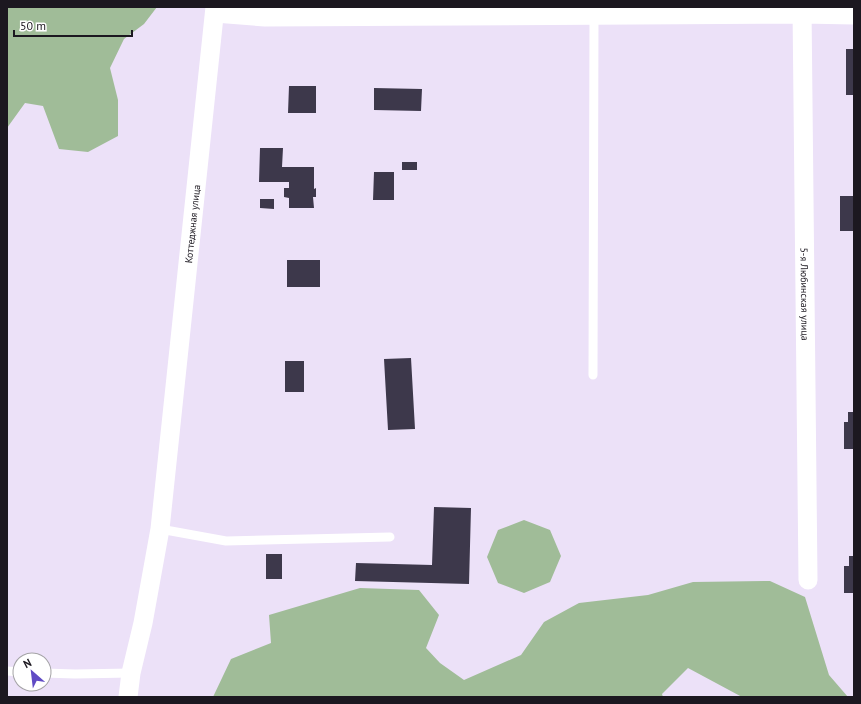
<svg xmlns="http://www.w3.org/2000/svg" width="861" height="704" font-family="'PT Sans',sans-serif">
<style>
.forest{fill:#a0bc98}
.building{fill:#3d384b}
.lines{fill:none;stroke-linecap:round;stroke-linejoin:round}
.service{stroke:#fff;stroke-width:9}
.minor{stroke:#fff;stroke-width:19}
.labels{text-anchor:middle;stroke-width:4;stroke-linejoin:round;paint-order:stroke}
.street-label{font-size:10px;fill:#1c1820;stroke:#fff}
</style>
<rect width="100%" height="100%" fill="#ece1f8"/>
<path class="forest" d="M7,7H157L144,24L124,39L110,68L118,100V136L88,152L59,149L43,106L25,103L7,128Z
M524,520L550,530L561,556L550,582L524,593L498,583L487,557L498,530Z
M770,581L805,597L829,675L848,697H742L688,668L662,694L663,697H213L231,659L271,643L269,615L360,588L419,590L439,615L426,648L440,663L464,680L521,655L544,622L579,603L648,595L693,582Z"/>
<path class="building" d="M846,49H854V95H846Z
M289,86H316V113H288Z
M374,88L422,89L421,111L374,110Z
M260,148H283L282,167H314V189L316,188V197H313L314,208H289V198L284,197V188H289V182H259Z
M402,162H417V170H402Z
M374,172H394V200H373Z
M840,196H854V231H840Z
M260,199H274V209L260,208Z
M287,260H320V287H287Z
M411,358L415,429L388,430L384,359Z
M285,361H304V392H285Z
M848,412H854V449H844V422H848Z
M434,507L471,508L469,584L355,581L356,563L432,565Z
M266,554H282V579H266Z
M849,556H854V593H844V566H849Z"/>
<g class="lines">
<path class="service" d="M593,375L594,15
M160,529L226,541L390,537
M7,671L20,672
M44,673L75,674L131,673"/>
<g class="minor">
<path id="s1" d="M802,7L808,580"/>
<path d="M215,13L265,17L802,14L854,15"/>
<path id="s2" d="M128,697L131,673L143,623L160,529L215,7"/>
</g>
</g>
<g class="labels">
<g class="street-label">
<text dy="4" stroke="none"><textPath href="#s2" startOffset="478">Коттеджная улица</textPath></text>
<text dy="4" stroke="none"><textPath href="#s1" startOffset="287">5-я Любинская улица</textPath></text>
</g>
</g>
<rect width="861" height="704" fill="none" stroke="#1c1820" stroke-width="16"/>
<g transform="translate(32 672) rotate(332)"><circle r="19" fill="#ffffff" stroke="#a4a3a6"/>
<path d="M0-3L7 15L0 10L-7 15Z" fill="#604bc4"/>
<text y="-6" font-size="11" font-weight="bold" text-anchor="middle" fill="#1c1820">N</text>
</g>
<path d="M14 30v6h118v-6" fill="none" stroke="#1c1820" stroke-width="2"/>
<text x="20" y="30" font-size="12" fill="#1c1820" stroke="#ffffff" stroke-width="3" paint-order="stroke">50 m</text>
</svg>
